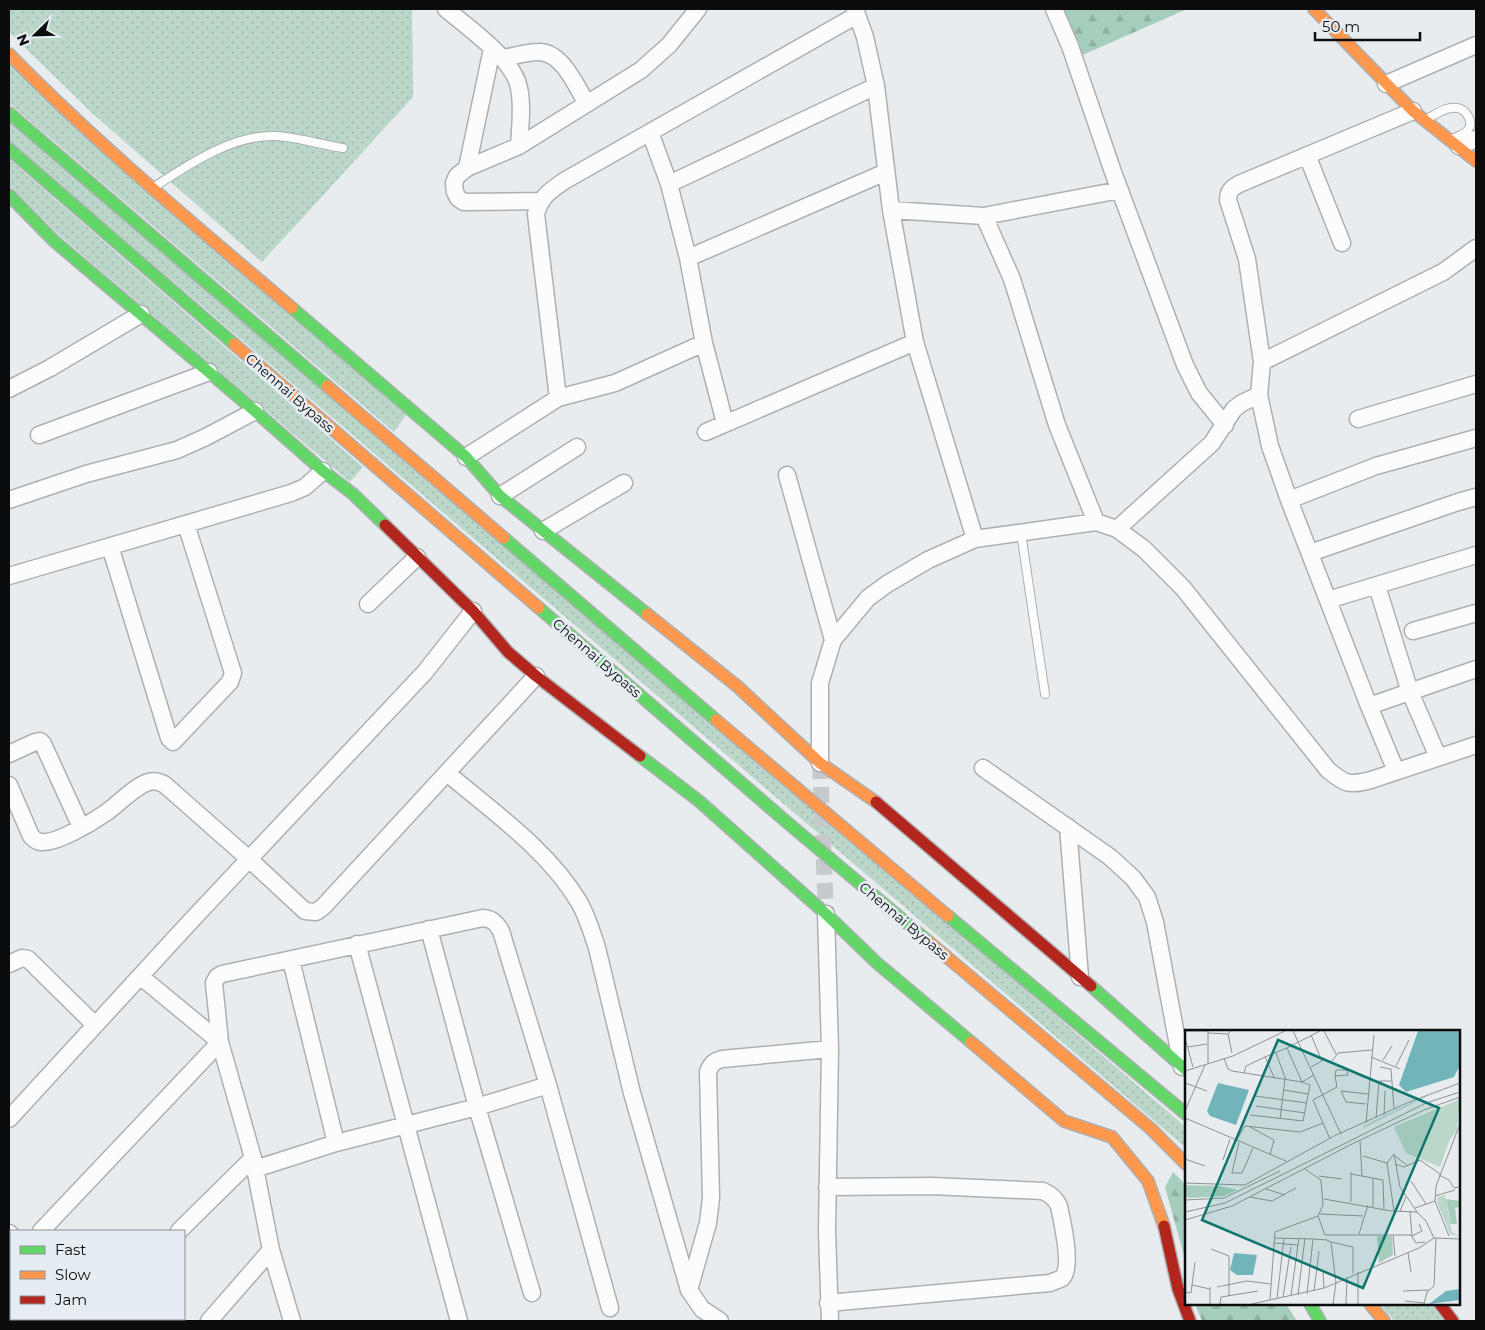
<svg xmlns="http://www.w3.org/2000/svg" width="1485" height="1330" font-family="Montserrat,sans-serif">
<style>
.grass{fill:url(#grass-dots)}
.forest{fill:url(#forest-firs)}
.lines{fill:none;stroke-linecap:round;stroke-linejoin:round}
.street-tunnel{stroke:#c7cacd;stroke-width:16;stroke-dasharray:16 8;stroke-linecap:butt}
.lane-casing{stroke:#adb0b2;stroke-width:10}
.street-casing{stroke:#adb0b2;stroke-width:19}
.fast-casing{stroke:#adb0b2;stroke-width:14}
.slow-casing{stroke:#adb0b2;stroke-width:14}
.jam-casing{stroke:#adb0b2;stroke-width:14}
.lane{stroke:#fcfcfd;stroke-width:8}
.street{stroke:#fcfcfd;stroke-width:16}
.fast{stroke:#63d668;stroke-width:11}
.slow{stroke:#ff974d;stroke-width:11}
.jam{stroke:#b3261e;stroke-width:11}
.labels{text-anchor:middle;stroke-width:5;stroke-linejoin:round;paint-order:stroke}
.street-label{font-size:14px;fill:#0a0c0e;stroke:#e5ecf2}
.inset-road{fill:none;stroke:#8f9295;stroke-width:1}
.view{fill:#0f766e;fill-opacity:0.15;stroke:#0f766e;stroke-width:2.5}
.inset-edge{fill:none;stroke:#0a0c0e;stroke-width:2.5}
</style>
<defs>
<pattern id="grass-dots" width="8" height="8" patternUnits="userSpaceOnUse" patternTransform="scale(1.25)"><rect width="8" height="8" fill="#bad7ca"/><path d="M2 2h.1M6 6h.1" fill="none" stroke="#9fb7ac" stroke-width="1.8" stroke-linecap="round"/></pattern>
<pattern id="forest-firs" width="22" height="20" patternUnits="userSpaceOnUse" patternTransform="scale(1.25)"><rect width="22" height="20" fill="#a6cebc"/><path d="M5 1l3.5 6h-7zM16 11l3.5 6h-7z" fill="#8eb0a0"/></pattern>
</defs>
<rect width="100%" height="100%" fill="#e8ecef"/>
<path class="grass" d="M9,9H412L413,97L262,262L92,113L9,32Z
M9,64L406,415L394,432L9,103Z
M9,120L1186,1127V1148L9,141Z
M9,159L363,467L350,482L60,236L9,185Z
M1380,1304H1431L1444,1321H1394Z"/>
<path class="forest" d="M1059,9H1187L1078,57Z
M1173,1172L1186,1185V1263L1165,1187Z
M1195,1304H1286L1297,1321H1202Z"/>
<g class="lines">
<path class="street-tunnel" d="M820,763L826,914"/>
<g class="lane-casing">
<path id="lane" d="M1427,119C1436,114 1447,106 1457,108C1466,109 1474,122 1468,130C1465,134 1459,136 1454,138
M154,187C188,165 233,134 276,136C297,137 322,145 343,148
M1021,533L1045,694"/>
</g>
<g class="street-casing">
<path id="street" d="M446,9C468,28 514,59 519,88C523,107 520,128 519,146
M855,9L865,37L876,86L891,210L915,342L975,539
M1054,9L1070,46L1113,172L1185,365L1199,393L1225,425
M503,58C515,56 527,52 538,52C562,51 576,86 587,104
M1386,84L1476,45
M650,132L669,184
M1459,146L1476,139
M1307,155L1342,243
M467,168L492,49
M540,201L464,202L458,198L455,192L454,183L457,176L467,168L519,146L641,70L669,45L698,9
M891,210L984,216L1120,190
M984,216L1012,279L1057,425L1096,522
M1476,248L1443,272L1262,362L1259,395L1270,446L1289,500L1376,466L1476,438
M688,258L886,172
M1262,362L1247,259L1228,200C1228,191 1232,188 1239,184L1413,111
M9,389L50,368L141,314
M558,398L536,214C541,196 549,192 564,181L857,15
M1358,419L1476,384
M725,423L704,343L688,258L669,184L876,86
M706,432L915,342
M39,435L209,372
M466,457L558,398L615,383L704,343
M787,475L833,640
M500,496L577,447
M9,500L86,474L177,450L206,437L255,411
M1289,500L1369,706L1396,771
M1117,529L1212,443L1234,409L1242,403L1259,395
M543,531L624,483
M110,546L169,738L173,742L230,682L233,673L186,524
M1310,553L1458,502L1476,497
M9,576L291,493L305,487L323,471
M1377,586L1410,692L1438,757
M1328,600L1476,555
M368,604L417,557
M1413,631L1476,613
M1369,706L1476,669
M9,754L35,742L40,741L43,744L81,827
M820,763V683L833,640L868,598L887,584L928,560L975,539L1096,522L1117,529L1144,549L1183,588L1328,770C1345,784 1349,786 1371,780L1476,745
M983,768L1110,857L1133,878L1147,897L1155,922L1182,1067
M447,773C493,812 547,849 579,902C587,916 592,932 597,948L632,1093L689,1290L702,1309L720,1321
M9,785L31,836C34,839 36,842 41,842C56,844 91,823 104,814C118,805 134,786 149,782C155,780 158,782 164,784L249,859L305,911L316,912L323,907L536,676
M1068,827L1080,977
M826,914L830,1049L827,1231L830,1321
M429,929L477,1107L532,1293
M357,944L459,1321
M291,960L336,1143
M9,964L22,958L28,959L95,1025
M140,976L220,1042L253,1158L271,1250L292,1321
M9,1119L189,923L425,672L473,611
M255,1169L336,1143L477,1107L548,1085
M827,1187L932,1186L1043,1191C1051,1195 1055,1198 1059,1206C1062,1221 1073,1267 1062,1278C1059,1280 1054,1281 1050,1283L828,1303
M41,1231L220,1042L214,983L217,977L222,974L483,918C493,919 496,923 501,931L548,1085L610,1308
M179,1231L253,1158
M9,1233L11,1235
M689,1290L708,1223L711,1198L708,1072C711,1064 714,1061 722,1059L830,1049
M106,1319L109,1321
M209,1321L271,1250"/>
</g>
<g class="fast-casing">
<path id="fast" d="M9,113L327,386
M9,149L234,344
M9,195L54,241L255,411L323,471L353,494L385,525
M292,308L466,457L500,496L647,614
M504,538L716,720
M539,608L789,824L929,942
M640,756L699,801L826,914L877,963L971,1042
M948,916L1186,1114
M1091,986L1186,1070
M1310,1304L1320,1321"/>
</g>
<g class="slow-casing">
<path id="slow" d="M1314,9L1413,111L1476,161
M9,54C98,145 196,226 292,308
M234,344L539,608
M327,386L504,538
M647,614L737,686L820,763L876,802
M716,720L948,916
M929,942L1150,1128L1186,1164
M971,1042L1064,1121L1112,1137L1148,1181L1164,1226
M1370,1304L1384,1321"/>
</g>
<g class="jam-casing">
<path id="jam" d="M385,525L473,611L508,652L536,676L640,756
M876,802L1091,986
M1164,1226L1178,1289L1190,1321
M1440,1304L1453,1321"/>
</g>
<use href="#lane" class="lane"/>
<use href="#street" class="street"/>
<use href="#fast" class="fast"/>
<use href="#slow" class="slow"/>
<use href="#jam" class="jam"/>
</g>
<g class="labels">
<g class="street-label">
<text transform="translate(290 393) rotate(41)" y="5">Chennai Bypass</text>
<text transform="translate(597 658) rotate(41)" y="5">Chennai Bypass</text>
<text transform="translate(904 921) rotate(40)" y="5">Chennai Bypass</text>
</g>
</g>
<g transform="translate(1185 1030)">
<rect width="275" height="275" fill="#e8ecef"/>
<path d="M247,64L179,98L178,96L223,74ZM275,69L272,101L265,109L255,137L221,123L209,97ZM260,165L267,202L274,206L265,204L252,172L253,167Z" fill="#bad7ca"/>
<path d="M0,155L35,156L52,160L39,166L5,168L0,166ZM261,169L275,171V177L270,178L272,194H266ZM192,206H207L208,225L194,233Z" fill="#a6cebc"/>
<path d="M233,1H275V35L269,47L221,62L214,55ZM33,53L64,60L51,95L25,86L22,81ZM49,223L72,225L68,245H52L45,240ZM275,259V270L244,274L261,261Z" fill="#71b5bb"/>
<path class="inset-road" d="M0,1H23M23,1V34M108,1L156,104M139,1L151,24M23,3L43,4L46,1M43,4L47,23M0,8L8,37M3,17L22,14M91,23L101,50M80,27L102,18M186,27L215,39M39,28L43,39L47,41L117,52L129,45M198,30L207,16M147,31L153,23L187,20M211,36L224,10M126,37L137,31L126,5M195,37L206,39L209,79M0,41L48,26L100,1M59,43L61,36L80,27L89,47M0,53L22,61M99,60L123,64M70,66L122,73M181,74L161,72L156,61L183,64M71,76L120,83M0,81L20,35M65,85L118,91L125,55L117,52L102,18L135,1M199,85L200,61M0,88L101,131M191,88L194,51H206M95,89L100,49M181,93L189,5M65,97L89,110L85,125M145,109L128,70L152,57L150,46L151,40H162L163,45L150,46M51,111L60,96L115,102L138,93M175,111L177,146M54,112L47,143H57L68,118M178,126L202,133L209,181M210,126L223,136M0,129L20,136M38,130L45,109M202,133L209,124L215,157L232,182M210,134L219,137L235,130L255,144M166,142V172M166,144L198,150L199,180M254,145L264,150L269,158L275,157M134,146L157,149M188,148V177M226,151L241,174M0,153L60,155L149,106L222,73L275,53M81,159L100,165M250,166L270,160M65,167L87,171L111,158M139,169L206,181L232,182L241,191L249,208M0,170L39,168L95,141M230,178L250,171M215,181L221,167M225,181L227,206L237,201L234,194M0,182L40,173L241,73L275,62M135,184L178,186M133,186L140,205M0,190L47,176L169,113L239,80L275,67M174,204L183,175M140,205H226L231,213L240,212M208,205L210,226M264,206L250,171L251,156L275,94M89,208L128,209M146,212L168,217V244M89,213L113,215M26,219L44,226V266M223,223L226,242M138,241L139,258M7,255L25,259M25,257V274M32,257L62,251L86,254M129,261L134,221M218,261L244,260M0,262L6,263L10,232M122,264L128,209L142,210L146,212L151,253L148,274M106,265L114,208M113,265L120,208M98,267L106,217M92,269L99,208M85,270L90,202L133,186L138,175L136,150L120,139M220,271L239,273M35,274L36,267L73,261M67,274L139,258L234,218L249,208L275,209M161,274L162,247M173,274V242M239,274L242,262L249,256L251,208"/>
<path class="view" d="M93,10L254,78L178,258L17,190Z"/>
<rect width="275" height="275" class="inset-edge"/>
</g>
<rect width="1485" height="1330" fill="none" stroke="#0a0c0e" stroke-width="20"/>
<rect x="10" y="1230" width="175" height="90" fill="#e5ecf2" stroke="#8d9297"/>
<rect x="20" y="1246" width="25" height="8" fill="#63d668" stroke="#8d9297"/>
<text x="55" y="1255" font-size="15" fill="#0a0c0e">Fast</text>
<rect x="20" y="1271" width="25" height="8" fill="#ff974d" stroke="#8d9297"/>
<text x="55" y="1280" font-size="15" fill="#0a0c0e">Slow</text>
<rect x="20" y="1296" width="25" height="8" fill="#b3261e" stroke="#8d9297"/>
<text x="55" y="1305" font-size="15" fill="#0a0c0e">Jam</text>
<g transform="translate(35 35) rotate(247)" stroke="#e5ecf2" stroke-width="4" paint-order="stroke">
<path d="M0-4L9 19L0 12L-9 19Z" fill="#0a0c0e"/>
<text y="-8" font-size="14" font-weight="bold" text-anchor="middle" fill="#0a0c0e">N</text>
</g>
<path d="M1315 32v8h105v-8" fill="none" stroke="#0a0c0e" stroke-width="2.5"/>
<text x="1322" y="32" font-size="15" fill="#0a0c0e" stroke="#e5ecf2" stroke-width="4" paint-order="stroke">50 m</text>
</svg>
